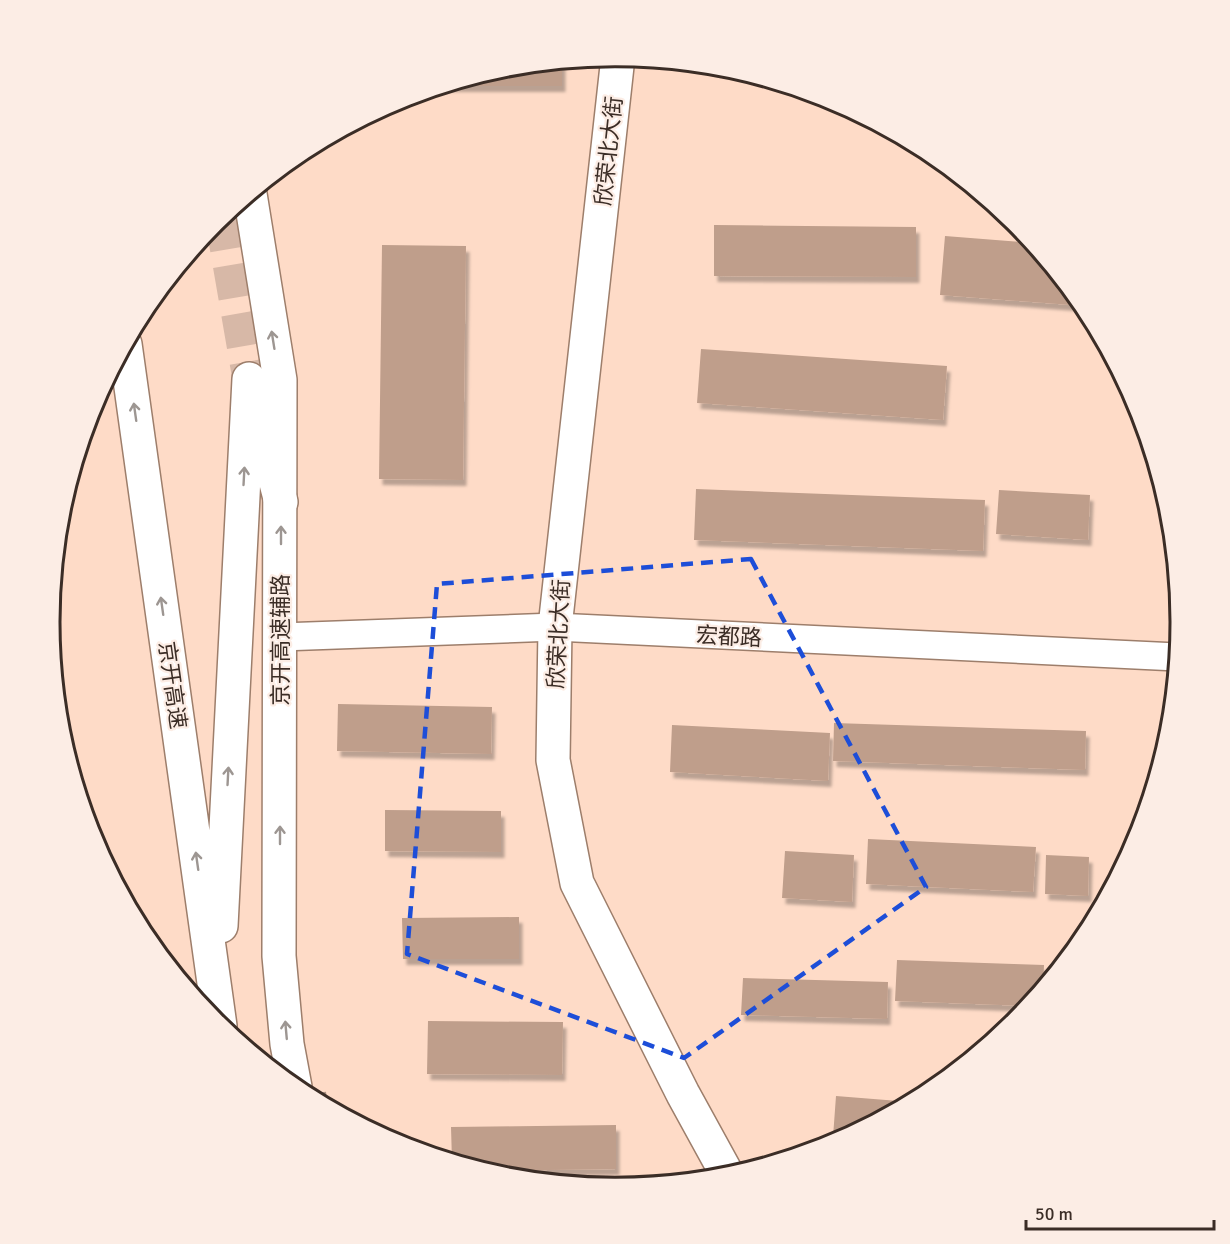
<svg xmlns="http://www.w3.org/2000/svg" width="1230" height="1244" font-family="Signika,'Noto Sans SC',sans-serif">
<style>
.building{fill:#bf9e8b;filter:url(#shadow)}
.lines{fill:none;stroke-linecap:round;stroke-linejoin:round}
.highway-tunnel{stroke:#d7b8a7;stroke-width:33;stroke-dasharray:33 16;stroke-linecap:butt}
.street-casing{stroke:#9d7e6b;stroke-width:30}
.secondary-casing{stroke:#9d7e6b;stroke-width:36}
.highway-casing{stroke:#9d7e6b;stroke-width:36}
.path{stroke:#ab9182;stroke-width:4;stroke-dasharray:4.5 3;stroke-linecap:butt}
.street{stroke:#fff;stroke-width:27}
.secondary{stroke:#fff;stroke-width:33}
.highway{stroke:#fff;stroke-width:33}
.oneway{stroke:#9d9692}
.marked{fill:none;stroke:#1d4ed8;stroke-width:4.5;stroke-dasharray:12 8;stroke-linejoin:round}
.labels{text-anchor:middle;stroke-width:4.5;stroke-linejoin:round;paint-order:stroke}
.street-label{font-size:22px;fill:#3b2d26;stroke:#fcede5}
.rim{fill:none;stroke:#3b2d26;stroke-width:3}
</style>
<defs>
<filter id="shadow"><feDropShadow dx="3.5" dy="6" stdDeviation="1.5" flood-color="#0004"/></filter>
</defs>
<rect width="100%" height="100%" fill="#fedbc7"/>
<path class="building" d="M562,62V86H444L505,67Z
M714,225L916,227V277L714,276Z
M945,236L1032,243L1084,306L940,295Z
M382,245L466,246L463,480L379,479Z
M701,349L947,366L943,420L697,403Z
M696,489L985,500L983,551L694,540Z
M999,490L1090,495L1088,540L996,534Z
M338,704L492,707L491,754L337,751Z
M834,723L1086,731L1085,770L833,761Z
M672,725L830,733L828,781L670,772Z
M385,810L501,811V852L385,851Z
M868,839L1036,847L1033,892L866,884Z
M785,851L854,855L852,902L782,898Z
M1046,855L1089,857L1088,896L1045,894Z
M519,917V959H403L402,918Z
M897,960L1044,965L1043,988L1028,1006L895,1001Z
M743,978L888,982L887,1019L741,1015Z
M428,1021L563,1022L562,1075L427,1074Z
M836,1096L911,1102L844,1138L833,1137Z
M616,1125V1169L485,1171L452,1161L451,1127Z"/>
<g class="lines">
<path class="highway-tunnel" d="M221,217L249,379"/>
<g class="street-casing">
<path id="street" d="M281,637L555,627L1177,657"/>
</g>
<g class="secondary-casing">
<path id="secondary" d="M618,57L555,627L553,760L577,883L683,1094L728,1176
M250,194L280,380L279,956L287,1044L295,1087"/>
</g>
<g class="highway-casing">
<path id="highway" d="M125,344L220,1026
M257,411L281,502
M221,926L249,379"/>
</g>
<path class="path" d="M324,1092L326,1106"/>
<use href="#street" class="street"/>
<use href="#secondary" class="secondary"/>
<use href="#highway" class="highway"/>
</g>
<defs><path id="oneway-shaft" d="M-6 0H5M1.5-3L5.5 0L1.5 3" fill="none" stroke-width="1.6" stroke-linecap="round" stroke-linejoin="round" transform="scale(1.5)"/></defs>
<g class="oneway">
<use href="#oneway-shaft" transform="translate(273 340) rotate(-99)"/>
<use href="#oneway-shaft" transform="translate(135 412) rotate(-98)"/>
<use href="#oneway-shaft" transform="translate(244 476) rotate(-87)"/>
<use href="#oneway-shaft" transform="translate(281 535) rotate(-90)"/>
<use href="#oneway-shaft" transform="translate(162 606) rotate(-98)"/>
<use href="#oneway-shaft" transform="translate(228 776) rotate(-87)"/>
<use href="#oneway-shaft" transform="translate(280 835) rotate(-90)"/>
<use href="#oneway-shaft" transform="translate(197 861) rotate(-98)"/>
<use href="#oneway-shaft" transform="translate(286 1030) rotate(-95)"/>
</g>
<path class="marked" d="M751,559L926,887L684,1058L407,954L437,584Z"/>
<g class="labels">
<g class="street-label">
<text transform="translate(608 151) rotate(-84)" y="8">欣荣北大街</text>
<text transform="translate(558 634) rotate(-87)" y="8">欣荣北大街</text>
<text transform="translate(729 636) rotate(3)" y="8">宏都路</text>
<text transform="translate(280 640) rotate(-90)" y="8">京开高速辅路</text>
<text transform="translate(173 685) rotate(82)" y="8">京开高速</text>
</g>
</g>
<path d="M0 0H1230V1244H0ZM60 622a555 555 0 1 1 1110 0a555 555 0 1 1-1110 0Z" fill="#fcede5" fill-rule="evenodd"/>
<path class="rim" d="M60 622a555 555 0 1 1 1110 0a555 555 0 1 1-1110 0Z"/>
<path d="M1026 1220v9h188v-9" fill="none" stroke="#3b2d26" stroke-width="3"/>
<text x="1035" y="1220" font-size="18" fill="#3b2d26" stroke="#fcede5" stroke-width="4.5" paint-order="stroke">50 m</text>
</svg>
